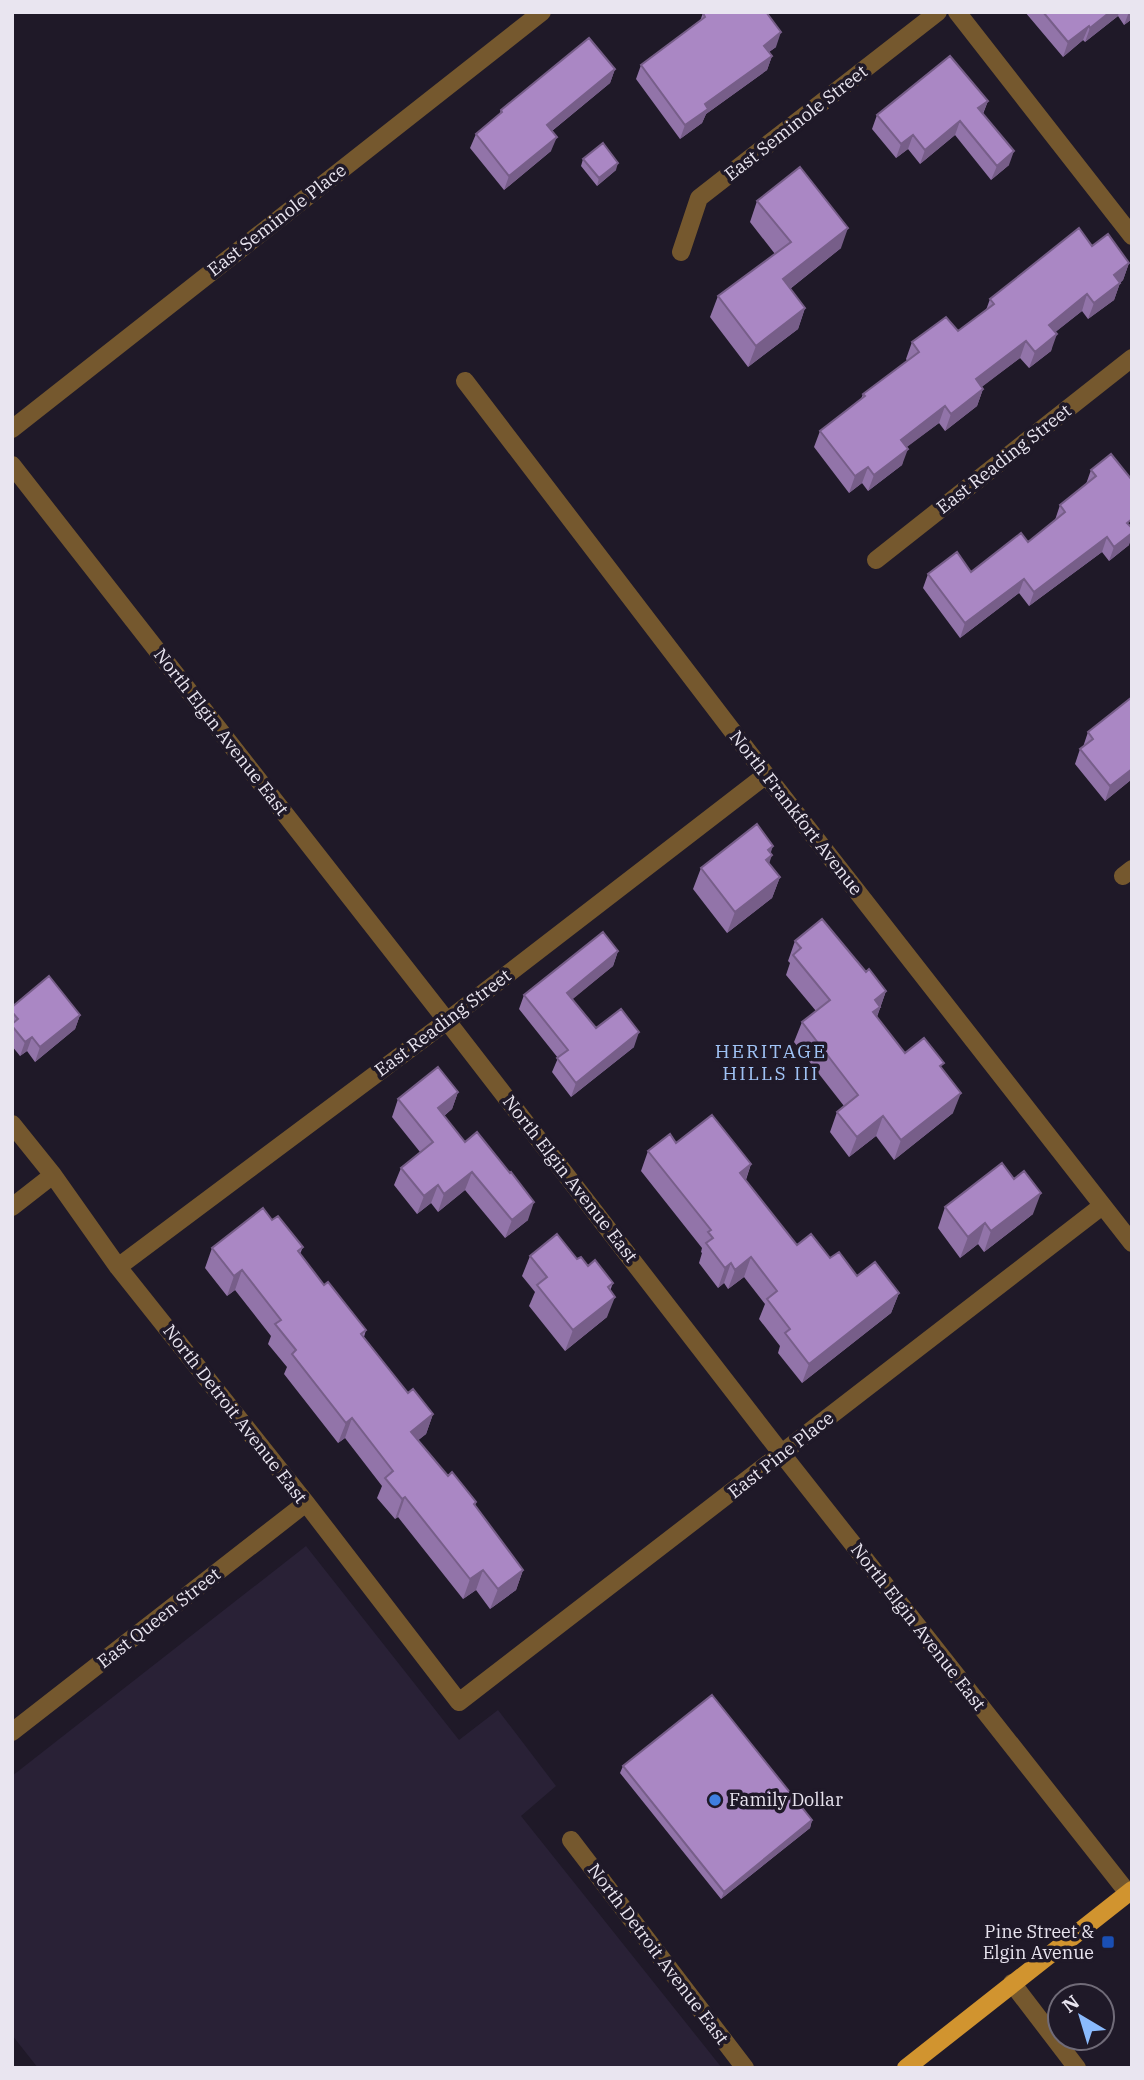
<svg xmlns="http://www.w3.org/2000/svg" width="1144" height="2080" font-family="'IBM Plex Serif',serif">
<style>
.built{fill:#292136}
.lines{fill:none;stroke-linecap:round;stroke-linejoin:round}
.minor{stroke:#75582e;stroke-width:18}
.major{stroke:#d1942f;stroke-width:18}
.wall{fill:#9274a9}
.shaded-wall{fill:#775e89}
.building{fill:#aa87c4;stroke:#775e89;stroke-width:2}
.shop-dot{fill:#3f7fe0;stroke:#1f1928;stroke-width:2.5}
.transit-dot{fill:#1a4fb4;stroke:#1f1928;stroke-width:2.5}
.labels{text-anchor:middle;stroke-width:7;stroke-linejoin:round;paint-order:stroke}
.street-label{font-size:18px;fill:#e9e5f0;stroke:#1f1928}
.poi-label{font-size:18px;fill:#e9e5f0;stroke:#1f1928;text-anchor:start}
.neighbourhood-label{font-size:19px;letter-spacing:2px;fill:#a0c3f5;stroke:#1f1928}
</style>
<rect width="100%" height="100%" fill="#1f1928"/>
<path class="built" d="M306,1546L459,1740L498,1710L556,1786L521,1816L722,2068H38L12,2035V1776Z"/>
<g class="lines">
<path class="minor" d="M957,12L1132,236
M681,252L699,198L938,12
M465,381L766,775L1132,1243
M12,429L542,12
M12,465L447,1021L782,1454L1128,1893
M876,560L1132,358
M1123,876L1132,869
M12,1124L53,1175L118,1267L306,1503L459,1702L1102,1206
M12,1207L53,1175
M118,1267L447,1021L766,775
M12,1732L306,1503
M571,1840L745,2068
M1012,1983L1077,2068"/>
<path class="major" d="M906,2068L1132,1890"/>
</g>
<path class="wall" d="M1025,12H1132V19L1124,25L1118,16L1085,42L1083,40L1063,57Z
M703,13L776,47L769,52L772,56L767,70L706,114L702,123L680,139L636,79L641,65L700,21Z
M615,69L610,83L552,131L551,151L504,190L470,148L476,134L499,115L501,110Z
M988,101L983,114L1009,165L991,180L955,135L920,164L908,149L896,158L872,129L877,115Z
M583,159L616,170L597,186L581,166Z
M757,201L841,248L790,289L805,308L798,329L748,367L710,317L718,296L775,254L750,222Z
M1092,246L1129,263L1123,280L1120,283L1114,300L1088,319L1082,311L1055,332L1051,351L1029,368L1020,358L981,387L983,389L977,406L945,431L939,423L906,447L902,465L868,491L862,483L849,493L814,447L820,431L861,399L863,394L907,361L906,359L912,342L958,331L986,310L990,299Z
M1111,454L1129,545L1109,561L1102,552L1029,606L1019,593L960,638L923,588L928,574L971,572L1028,542L1055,520L1060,505L1086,484L1091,470Z
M1088,732L1132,779L1105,801L1075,764L1080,749L1083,747Z
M770,853L769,863L780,877L772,898L727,933L693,889L701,868Z
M795,941L866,972L886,991L877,1017L905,1053L942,1069L953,1113L894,1160L876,1136L849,1157L830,1132L837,1112L844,1106L794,1042L802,1022L816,1011L786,975L790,963L788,961Z
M618,951L613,966L572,999L596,1028L634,1047L571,1097L552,1072L558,1058L519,1009L524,995Z
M12,1007L80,1015L75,1029L35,1062L27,1051L20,1056L12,1046Z
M458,1092L452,1109L444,1116L528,1220L505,1238L465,1190L438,1212L431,1203L417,1214L394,1185L401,1168L420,1152L392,1117L398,1099Z
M676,1143L751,1164L746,1180L797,1245L830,1258L857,1276L899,1293L891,1313L802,1383L778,1353L780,1346L759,1319L765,1304L744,1277L728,1289L724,1283L718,1288L699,1263L702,1253L701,1252L702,1248L641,1171L648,1151Z
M945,1207L1033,1214L984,1252L978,1244L960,1258L938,1228Z
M272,1220L303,1247L300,1254L324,1285L366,1330L364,1337L408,1393L433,1414L426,1434L418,1440L448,1476L476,1502L475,1506L523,1570L516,1590L490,1609L476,1590L463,1599L398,1517L395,1519L377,1498L382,1486L345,1438L338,1443L284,1374L287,1367L268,1344L271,1336L235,1290L227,1296L205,1268L212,1248Z
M530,1256L577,1259L613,1283L610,1291L607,1317L565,1351L529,1306L535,1292L522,1276Z
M623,1766L812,1820L810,1828L721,1899L620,1773Z"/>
<path class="shaded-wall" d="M1110,12H1119L1118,16L1085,42L1090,28Z
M1129,12H1132V19L1124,25Z
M1089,26L1083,40L1063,57L1068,42Z
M781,32L776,47L758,60L764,46Z
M772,56L767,70L706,114L702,123L680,139L685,125L705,104Z
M615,69L610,83L542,139L547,125Z
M988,101L982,115L978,108Z
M960,121L955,135L920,164L925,150Z
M913,135L908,149L896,158L901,144Z
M557,137L551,151L504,190L509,176Z
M1014,151L1009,165L991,180L997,166Z
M618,163L616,170L597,186L599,178Z
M848,228L841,248L776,300L783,279Z
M1129,263L1123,280L1108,292L1114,275Z
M1120,283L1114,300L1088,319L1094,303Z
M1087,294L1082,311L1043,342L1049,325Z
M805,308L798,329L748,367L756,346Z
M1057,334L1051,351L1029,368L1035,352Z
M1026,341L1020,358L970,396L976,379Z
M983,389L977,406L945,431L951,414Z
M945,406L939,423L895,456L901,440Z
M908,449L902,465L868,491L874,475Z
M868,467L862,483L849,493L855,476Z
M1132,533V538L1129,545L1109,561L1114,547Z
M1107,537L1102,552L1029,606L1034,592Z
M1024,579L1019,593L960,638L965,623Z
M1132,769V779L1105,801L1110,786Z
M773,846L769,858L772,855L765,876L768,850Z
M780,877L772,898L727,933L735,912Z
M618,951L613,966L562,1008L567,993Z
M886,991L873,1027L871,1016L875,1000Z
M80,1015L75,1029L35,1062L40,1047Z
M639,1032L634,1047L571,1097L576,1083Z
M32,1037L27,1051L20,1056L25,1042Z
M458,1092L452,1109L431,1126L438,1108Z
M961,1093L953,1113L894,1160L901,1140Z
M883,1116L876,1136L849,1157L857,1137Z
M751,1164L744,1184L740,1173Z
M472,1172L465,1190L438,1212L444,1194Z
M438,1185L431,1203L417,1214L424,1196Z
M1041,1193L1033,1214L984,1252L991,1231Z
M534,1202L528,1220L505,1238L512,1220Z
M985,1223L978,1244L960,1258L968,1237Z
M751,1257L744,1277L728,1289L735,1270Z
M731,1263L724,1283L718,1288L725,1268Z
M242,1270L235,1290L227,1296L234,1276Z
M899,1293L891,1313L802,1383L809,1364Z
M615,1297L607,1317L565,1351L573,1330Z
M433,1414L426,1434L404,1452L411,1432Z
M352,1418L345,1438L338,1443L346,1423Z
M405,1497L398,1517L395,1519L402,1499Z
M483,1570L476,1590L463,1599L470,1579Z
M523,1570L516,1590L490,1609L498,1589Z
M812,1820L810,1828L721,1899L724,1892Z"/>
<path class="building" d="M704,12H766L781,32L764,46L772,56L705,104L708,109L685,125L641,65L705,17L703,13Z
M1043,12H1110L1090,28L1089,26L1068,42Z
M589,38L615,69L547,125L557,137L509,176L476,134L502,112L501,110Z
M950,56L988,101L978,108L1014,151L997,166L960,121L925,150L913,135L901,144L877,115Z
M603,143L618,163L599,178L583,159Z
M800,167L848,228L783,279L805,308L756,346L718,296L791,242L757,201Z
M1079,228L1092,246L1108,234L1129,263L1114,275L1120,283L1094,303L1087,294L1049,325L1057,334L1035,352L1026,341L976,379L983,389L951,414L945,406L901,440L908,449L874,475L868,467L855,476L820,431L865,396L863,394L919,352L912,342L946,317L958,331L994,304L990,299Z
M1111,454L1132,480V519L1127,523L1132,528V533L1114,547L1107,537L1034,592L1024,579L965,623L928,574L957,552L971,572L1021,533L1028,542L1065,512L1060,505L1096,476L1091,470Z
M1132,697V769L1110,786L1080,749L1093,739L1088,732Z
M757,824L773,846L768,850L772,855L766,860L780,877L735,912L701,868Z
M822,919L866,972L869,969L886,991L875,1000L880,1007L873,1012L905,1053L924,1038L944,1063L940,1066L961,1093L901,1140L883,1116L857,1137L837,1112L858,1095L802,1022L830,1000L793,955L801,948L795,941Z
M603,932L618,951L567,993L596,1028L621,1009L639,1032L576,1083L557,1058L568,1050L524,995Z
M49,976L80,1015L40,1047L32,1037L25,1042L12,1026V1024L18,1019L12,1012V1007Z
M438,1067L458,1092L438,1108L465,1142L477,1132L510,1173L511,1172L534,1202L512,1220L472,1172L444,1194L438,1185L424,1196L401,1168L433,1142L398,1099Z
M712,1115L751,1164L740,1173L797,1245L811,1234L830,1258L839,1252L857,1276L875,1262L899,1293L809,1364L785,1333L790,1329L767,1299L777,1291L751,1257L735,1270L731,1263L725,1268L706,1243L713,1238L708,1232L711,1230L648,1151L670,1134L676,1143Z
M1002,1163L1014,1179L1024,1171L1041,1193L991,1231L985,1223L968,1237L945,1207Z
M263,1208L272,1220L278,1216L303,1247L298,1251L324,1285L328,1282L366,1330L361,1334L408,1393L413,1389L433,1414L411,1432L448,1476L452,1472L476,1502L474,1504L523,1570L498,1589L483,1570L470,1579L405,1497L402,1499L385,1478L393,1471L352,1418L346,1423L292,1354L296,1350L275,1324L281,1320L242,1270L234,1276L212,1248Z
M557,1234L577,1259L581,1257L588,1266L595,1260L613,1283L608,1287L615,1297L573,1330L537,1285L547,1277L530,1256Z
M712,1695L812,1820L724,1892L623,1766Z"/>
<circle class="shop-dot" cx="715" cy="1800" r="7"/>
<rect class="transit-dot" x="1101" y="1935" width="14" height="14" rx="3.5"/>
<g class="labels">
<g class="street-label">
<text transform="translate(796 123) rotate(-38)" y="6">East Seminole Street</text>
<text transform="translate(277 220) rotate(-38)" y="6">East Seminole Place</text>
<text transform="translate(1004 459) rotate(-38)" y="6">East Reading Street</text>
<text transform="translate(221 732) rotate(52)" y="6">North Elgin Avenue East</text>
<text transform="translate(796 813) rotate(52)" y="6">North Frankfort Avenue</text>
<text transform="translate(443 1023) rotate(-37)" y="6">East Reading Street</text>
<text transform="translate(570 1179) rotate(52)" y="6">North Elgin Avenue East</text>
<text transform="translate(235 1414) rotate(52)" y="6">North Detroit Avenue East</text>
<text transform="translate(781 1455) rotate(-38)" y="6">East Pine Place</text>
<text transform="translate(159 1618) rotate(-38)" y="6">East Queen Street</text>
<text transform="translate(918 1627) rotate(52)" y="6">North Elgin Avenue East</text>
<text transform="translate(658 1954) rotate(53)" y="6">North Detroit Avenue East</text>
</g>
<g class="poi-label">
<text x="729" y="1806">Family Dollar</text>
<text x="1094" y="1938" text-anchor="end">Pine Street &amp;<tspan x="1094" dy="21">Elgin Avenue</tspan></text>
</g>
<g class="neighbourhood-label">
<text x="771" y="1058">HERITAGE<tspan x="771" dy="22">HILLS III</tspan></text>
</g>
</g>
<rect width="1144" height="2080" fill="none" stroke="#e9e5f0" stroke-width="28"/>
<g transform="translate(1081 2017) rotate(322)"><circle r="33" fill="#1f1928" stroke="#706b78" stroke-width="2"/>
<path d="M0-5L12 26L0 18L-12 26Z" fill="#8abafc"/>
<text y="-10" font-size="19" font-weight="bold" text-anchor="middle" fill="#e9e5f0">N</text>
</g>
</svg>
